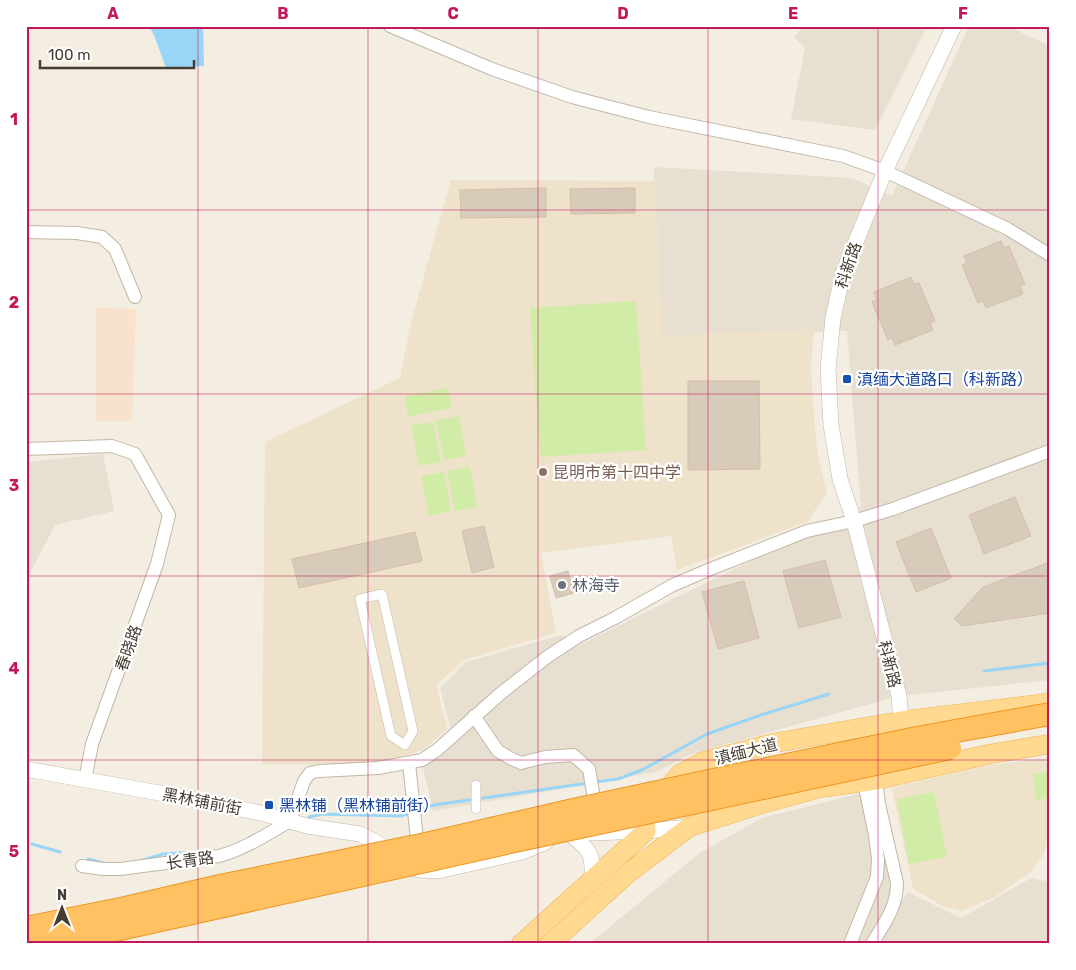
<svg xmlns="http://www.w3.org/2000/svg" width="1076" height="970" font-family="Rubik,'Noto Sans SC',sans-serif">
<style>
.residential{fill:#e7dfd0}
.commercial{fill:#f8e2cb}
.education{fill:#eee2cb}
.green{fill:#d1eca7}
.water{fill:#98d5f6}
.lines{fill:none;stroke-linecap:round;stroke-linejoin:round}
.stream{stroke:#98d5f6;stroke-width:3}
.building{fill:#d9cbba;stroke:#d1bfaa}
.pedestrian-casing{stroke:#c2b7a7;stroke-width:10}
.minor-casing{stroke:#c2b7a7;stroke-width:14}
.tertiary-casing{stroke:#c2b7a7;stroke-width:16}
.primary-casing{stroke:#eeb756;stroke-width:20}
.pedestrian{stroke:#fff;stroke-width:9}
.minor{stroke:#fff;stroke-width:12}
.tertiary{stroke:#fff;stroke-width:15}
.primary{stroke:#ffd98f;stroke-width:19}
.motorway-bridge-casing{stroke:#eb9725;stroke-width:24;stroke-linecap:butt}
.motorway-bridge{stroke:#ffc161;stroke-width:22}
.grid{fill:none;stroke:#c2185b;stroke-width:1;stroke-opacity:0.55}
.transit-dot{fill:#1a4fb4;stroke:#fff;stroke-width:2}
.education-dot{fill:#8d6e63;stroke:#fff;stroke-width:2}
.worship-dot{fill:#6b7280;stroke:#fff;stroke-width:2}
.labels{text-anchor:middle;stroke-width:4.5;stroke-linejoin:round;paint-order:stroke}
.street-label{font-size:16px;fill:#453d32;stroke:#fff}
.transit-label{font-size:16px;fill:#164399;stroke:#fff;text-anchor:start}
.education-label{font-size:16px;fill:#785e54;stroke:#fff;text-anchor:start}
.worship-label{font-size:16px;fill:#5b616d;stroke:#fff;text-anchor:start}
.neatline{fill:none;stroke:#c2185b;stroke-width:2}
.grid-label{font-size:16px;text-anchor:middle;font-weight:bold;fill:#c2185b}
</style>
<rect width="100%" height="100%" fill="#f3ede2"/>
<path class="residential" d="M803,26H927L875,130L791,119L805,48L794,37Z
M969,26H1007L1050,46V680L899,696L812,720L689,755L656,772L433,811L421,758L452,733L440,688L466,662L561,635L583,643L861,507L847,331L658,338L654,167L852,178L892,196Z
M103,454L114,511L55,525L26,581V462Z
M869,791L889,865L892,889L889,901L864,944H589L701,852L762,818Z
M1031,878L1050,882V944H876L908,892L961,918Z"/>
<path class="commercial" d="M96,308L136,309L132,421H96Z"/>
<path class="education" d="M451,180L656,181L662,336L814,329L811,367L813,402L817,450L827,493L807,522L677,570L671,536L541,553L556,633L464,660L436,685L447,729L423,750L394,759L368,765L262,764L265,442L400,378L410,326Z
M1050,758V836L1042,858L1028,874L995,897L962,911L942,906L913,889L892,788L983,766Z"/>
<path class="green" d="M636,301L646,450L540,457L530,308Z
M448,388L452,408L408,416L405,396Z
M459,416L466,456L444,460L436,420Z
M433,422L441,462L419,466L411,426Z
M470,467L477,507L455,511L447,471Z
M444,472L451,511L429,516L421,476Z
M1050,771V798L1036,800L1033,774Z
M934,792L947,857L909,864L897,799Z"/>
<path class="water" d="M149,26H203L204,66L166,68L154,35Z"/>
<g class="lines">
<path class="stream" d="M984,671L1050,663
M596,782L618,779L642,770L707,734L764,714L829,694
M418,810L434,805L589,783
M309,817L322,814L401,816L412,812
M32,844L60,852
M88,859L107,864
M143,860L163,854L182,853H196"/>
</g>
<path class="building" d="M546,188V217L461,218L460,190Z
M635,188V213L571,214L570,189Z
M1001,241L1004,248L1009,246L1025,284L1020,286L1023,294L986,308L983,301L978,303L962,265L967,263L964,256Z
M911,277L914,284L919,283L935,321L930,323L933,330L895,345L892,338L888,340L872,302L877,300L874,292Z
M688,381H759L760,469L688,470Z
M1015,497L1031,536L984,554L969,515Z
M484,526L494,567L472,573L462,531Z
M931,528L951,578L916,592L896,542Z
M415,532L422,561L299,588L292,559Z
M825,560L841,617L799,628L783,571Z
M1050,562V613L962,626L954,619L983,587Z
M568,571L574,593L556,598L550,576Z
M744,581L759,638L718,649L702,592Z"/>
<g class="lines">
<g class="pedestrian-casing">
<path id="pedestrian" d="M382,594L413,731L405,745L391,736L360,599Z
M476,785V809"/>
</g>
<g class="minor-casing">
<path id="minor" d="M390,26L492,69L572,97L649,117L843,156L885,171L1008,229L1050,255
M26,232L77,233L102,237L115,249L135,297
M26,449L112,446L135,454L169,515L157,564L92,744L85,780
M474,716L498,751L510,758L521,763L545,757L573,755L589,769L596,810
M409,763L418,850
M82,866L103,869H120L219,856C245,849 267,834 290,821L304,781L310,773L319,771L378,768L422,760L437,750L500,694L547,657L579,636L615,618L671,586L708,570L807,531L854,521L893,509L1050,451
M850,944L877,877L878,859L875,835L864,782
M872,944C884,923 897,908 897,883L879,804L876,780"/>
</g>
<g class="tertiary-casing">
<path id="tertiary" d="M901,721L899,696L854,521L840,479L831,425L828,369L833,318L843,273L885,171L954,26
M26,769L165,794L261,813L307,826L360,834L379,844L392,854
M591,833L646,831L689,827
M570,834C591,851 593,853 592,880
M413,868L420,870L438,871L522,852L546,842"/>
</g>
<g class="primary-casing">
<path id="primary" d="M521,944L646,831L645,815L680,774L702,762L774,743L901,721L1050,703
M550,944L627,874L689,827L764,803L819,788L876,780L990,754L1050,744"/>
</g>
<use href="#pedestrian" class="pedestrian"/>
<use href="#minor" class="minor"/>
<use href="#tertiary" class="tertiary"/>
<use href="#primary" class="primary"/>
<g class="motorway-bridge-casing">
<path id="motorway-bridge" d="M26,928L121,909L220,886L426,844L569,811L714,780L917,738L1050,714
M37,944L120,929L206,910L524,839L950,748"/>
</g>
<use href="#motorway-bridge" class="motorway-bridge"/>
</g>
<path class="grid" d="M198,26V944M368,26V944M538,26V944M708,26V944M878,26V944M26,210H1050M26,394H1050M26,576H1050M26,760H1050"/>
<g class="transit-dot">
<rect x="842" y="374" width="10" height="10" rx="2.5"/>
<rect x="264" y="800" width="10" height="10" rx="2.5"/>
</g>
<circle class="education-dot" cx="543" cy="472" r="5"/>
<circle class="worship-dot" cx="562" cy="585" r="5"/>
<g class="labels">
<g class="street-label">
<text transform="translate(848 265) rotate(-71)" y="6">科新路</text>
<text transform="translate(128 648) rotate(-70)" y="6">春晓路</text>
<text transform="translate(890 664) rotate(76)" y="6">科新路</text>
<text transform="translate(746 751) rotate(-14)" y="6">滇缅大道</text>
<text transform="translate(202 801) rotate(11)" y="6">黑林铺前街</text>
<text transform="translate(190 860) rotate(-8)" y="6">长青路</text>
</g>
<g class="transit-label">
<text x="857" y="385">滇缅大道路口（科新路）</text>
<text x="279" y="811">黑林铺（黑林铺前街）</text>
</g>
<g class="education-label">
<text x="553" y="478">昆明市第十四中学</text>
</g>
<g class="worship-label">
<text x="572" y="591">林海寺</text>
</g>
</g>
<rect width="1076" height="970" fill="none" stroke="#ffffff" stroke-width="55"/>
<g transform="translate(62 908)" stroke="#ffffff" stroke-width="4" paint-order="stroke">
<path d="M0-4L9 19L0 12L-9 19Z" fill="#453d32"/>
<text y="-8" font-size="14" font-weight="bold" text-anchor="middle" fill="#453d32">N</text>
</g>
<path d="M40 60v8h154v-8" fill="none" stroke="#453d32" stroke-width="2.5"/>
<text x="48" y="60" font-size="15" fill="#453d32" stroke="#ffffff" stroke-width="4" paint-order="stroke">100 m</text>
<rect x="28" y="28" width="1020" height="914" class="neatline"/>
<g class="grid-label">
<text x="113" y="19">A</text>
<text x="283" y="19">B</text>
<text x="453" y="19">C</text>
<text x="623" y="19">D</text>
<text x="793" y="19">E</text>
<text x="963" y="19">F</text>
<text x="14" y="125">1</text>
<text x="14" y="308">2</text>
<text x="14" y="491">3</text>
<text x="14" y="674">4</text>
<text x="14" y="857">5</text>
</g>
</svg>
